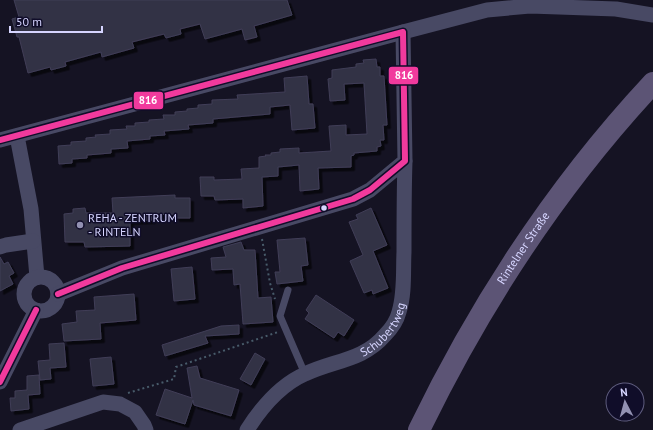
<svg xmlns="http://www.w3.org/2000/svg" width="653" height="430" font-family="'PT Sans',sans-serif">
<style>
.building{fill:#333145;stroke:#403e57;filter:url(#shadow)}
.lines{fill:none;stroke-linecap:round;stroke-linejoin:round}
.path{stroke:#485b6a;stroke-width:2;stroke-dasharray:2 3;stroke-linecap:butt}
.lane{stroke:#484964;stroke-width:7}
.street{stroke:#484964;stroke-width:15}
.primary{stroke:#5c5475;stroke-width:22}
.bus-1-casing{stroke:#100d29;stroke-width:9}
.bus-1{stroke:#f13a9d;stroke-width:6}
.bus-dot{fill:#d6d5ff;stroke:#100d29;stroke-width:1.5}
.poi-dot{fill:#9291b2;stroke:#100d29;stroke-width:1.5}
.labels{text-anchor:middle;stroke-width:3;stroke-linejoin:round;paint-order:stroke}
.poi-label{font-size:12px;fill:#d6d5ff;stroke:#100d29;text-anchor:start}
.street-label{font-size:12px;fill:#d6d5ff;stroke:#100d29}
.line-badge{stroke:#100d29;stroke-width:1.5}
.badge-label{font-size:11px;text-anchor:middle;font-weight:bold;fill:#fff}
</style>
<defs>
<filter id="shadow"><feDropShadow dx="3.5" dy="3.5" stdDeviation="0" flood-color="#0009"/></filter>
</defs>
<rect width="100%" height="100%" fill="#151323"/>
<path class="building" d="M14,0H287L292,15L254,26L257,37L245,40L242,29L205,39L200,24L180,29L181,34L166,38L164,34L132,42L134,48L102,57L101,52L65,62L66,66L51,70L50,67L28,73L19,37H17L12,19L19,17Z
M376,59L377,67H380V76H384L387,125H383L384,140H380L381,146L377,147V151L354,153V155L351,156V167L318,168L319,189L300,191L299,165L278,167V176L262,177L263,206L243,208V199L215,200L214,196H201L200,177H214V180L242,179L241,169L259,168V157L266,156L265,155H271V153L280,152V149L299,148V153L331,151L329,126L346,125V135L367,134L364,83L344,84L345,100L330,101L328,79L332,78V70L356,67V64L364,63L363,60Z
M307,76L309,104H313L315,128L292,130L290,105L270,107V114L213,119V123L188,125L189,129L164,131L165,135L150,136V139L127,141L128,148L111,149V153L87,155V158L72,159V163L59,164L58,146L71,145V142L86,141V138L96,137L95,135L110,134V130L127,129L126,126H135V123L149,122V120L164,119L163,115H175V112L187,111V109L198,108V105L212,104V100L238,99L237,95L285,92L284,78Z
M175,195V198H190V218H176V214L152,215V220L130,221V246L85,247L84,242H65L64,214L73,213V209L85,208L86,213H113L112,198Z
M371,208L387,245L373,251L388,288L373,294L372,290L364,293L350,261L363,255L349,222L358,219L356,215Z
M305,238L308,265L301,266L303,281L277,284L275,272H280L277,240Z
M241,242L244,250H255L258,298L271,297L273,322L243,324L240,284L234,285L233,269L212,270L211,258L226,257L223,247Z
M0,257L4,264L8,262L14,273L9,276L13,284L0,291Z
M192,267L195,299L174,301L171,269Z
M134,294L136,320L100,323L101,339L64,341L62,324L77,322L76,311L95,310L94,297Z
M316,295L354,320L344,336L338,332L334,338L305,319L309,313L306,310Z
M239,325V334L205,336L208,343L165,356L162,345L221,326Z
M64,343L66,367L50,368L51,379L40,380L38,361L50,360L49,344Z
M255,353L265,359L251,385L240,379Z
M111,357L114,384L93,386L90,359Z
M197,366L200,378L239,390L231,416L194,405L193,400L185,424L156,415L165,389L192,398L187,368Z
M39,375L40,394L28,395L29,409L11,411L10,398H15V391L27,390V376Z"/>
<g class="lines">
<path class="path" d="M262,239L270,283L275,299
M128,393L174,379L176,367L278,332"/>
<path class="lane" d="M288,290L280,316L305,374"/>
<g class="street">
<path d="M17,136L31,209L37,277"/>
<path d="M0,140L403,32L487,10L530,6L616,9L653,15"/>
<path d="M0,247L6,245L33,241"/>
<circle cx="41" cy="294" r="17"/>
<path d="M58,294L122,268L353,199L370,190L405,161L403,32"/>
<path d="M0,382L36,310"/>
<path d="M20,430L103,402L120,404L135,412L144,425L146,430"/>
<path id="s1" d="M247,430C261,408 280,385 305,374C334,360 363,361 385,335C391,329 397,320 399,312C405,293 403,271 404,252C404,221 404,191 405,161"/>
</g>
<path class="primary" id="s2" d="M419,430C480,304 557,186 653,83"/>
<g class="bus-1-casing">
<path id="bus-1" d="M0,140L403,32L405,161L370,190L353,199L122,268L58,294
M0,382L36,310"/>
</g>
<use href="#bus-1" class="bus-1"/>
</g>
<circle class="bus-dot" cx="324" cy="208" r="3.5"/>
<circle class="poi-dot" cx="80" cy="225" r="4"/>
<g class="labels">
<g class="poi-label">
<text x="88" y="222">REHA - ZENTRUM<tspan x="88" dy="14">- RINTELN</tspan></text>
</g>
<g class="street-label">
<text dy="4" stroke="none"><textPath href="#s2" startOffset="210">Rintelner Straße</textPath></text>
<text dy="4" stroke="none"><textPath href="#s1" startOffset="175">Schubertweg</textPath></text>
</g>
</g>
<g class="line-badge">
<rect x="388" y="66" width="31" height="19" rx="4" fill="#f13a9d"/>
<rect x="133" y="91" width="31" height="19" rx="4" fill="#f13a9d"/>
</g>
<g class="badge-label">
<text x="404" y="79">816</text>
<text x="148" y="104">816</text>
</g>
<g transform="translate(625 402) rotate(354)"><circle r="19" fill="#100d29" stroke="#5f5d7f"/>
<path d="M0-3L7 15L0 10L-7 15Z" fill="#9291b2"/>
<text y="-6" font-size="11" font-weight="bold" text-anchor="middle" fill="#d6d5ff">N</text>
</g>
<path d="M10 26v6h92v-6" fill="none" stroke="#d6d5ff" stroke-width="2"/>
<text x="16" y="26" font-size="12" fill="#d6d5ff" stroke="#100d29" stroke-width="3" paint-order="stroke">50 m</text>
</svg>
